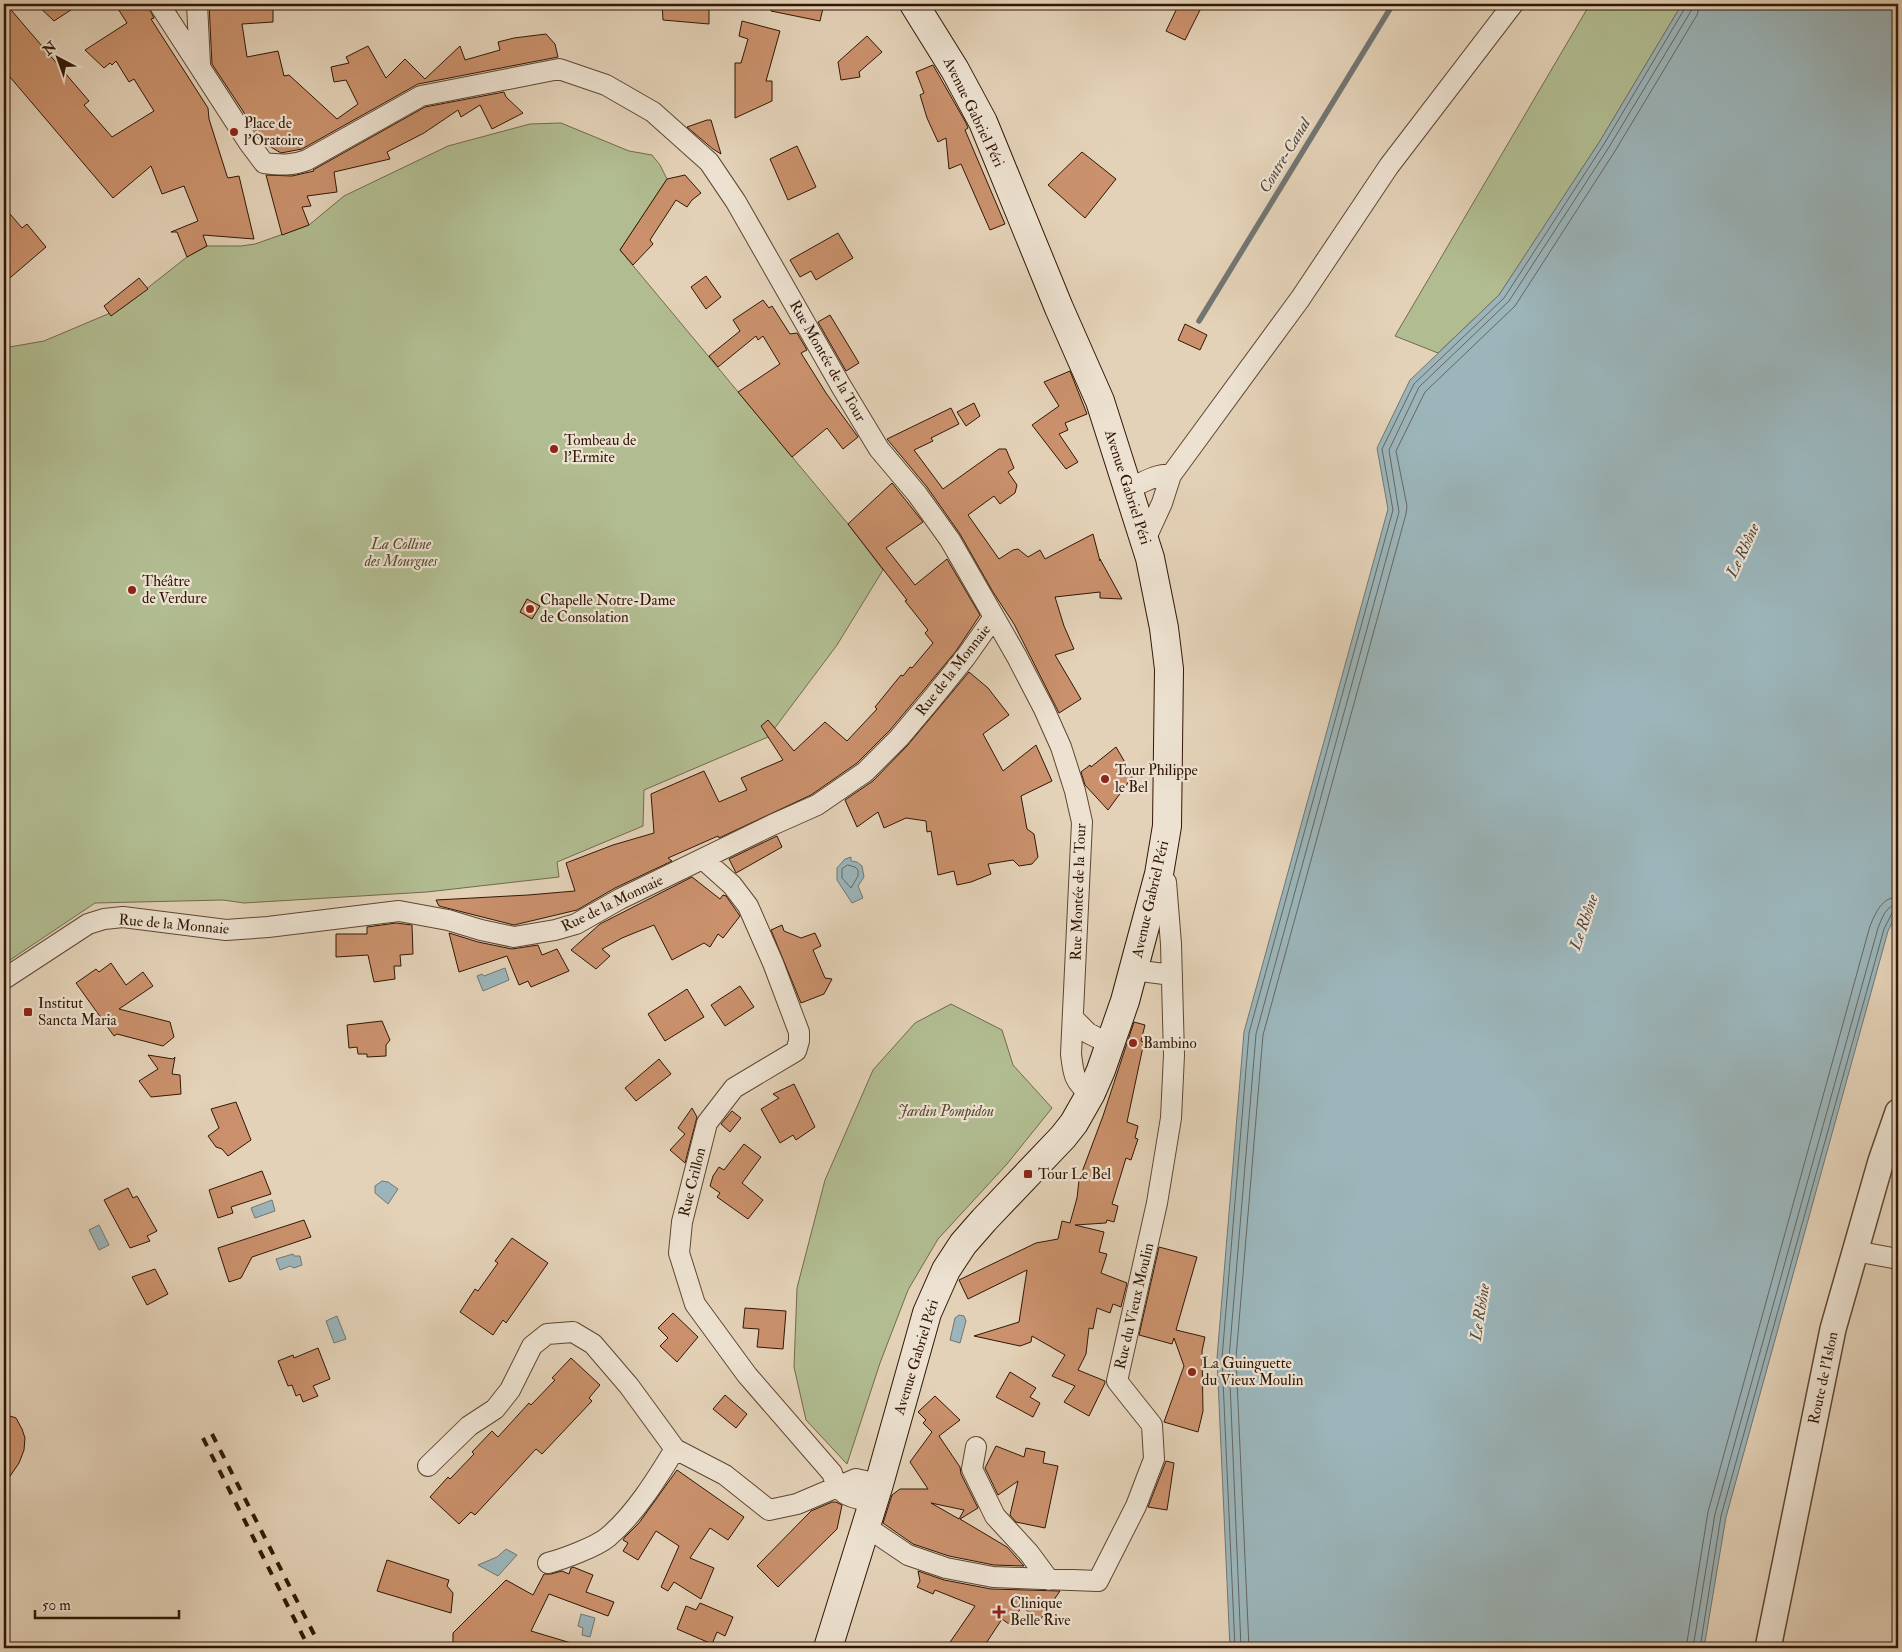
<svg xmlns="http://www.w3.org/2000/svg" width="1902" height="1652" font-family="'IM FELL Double Pica',serif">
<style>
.green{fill:#b1bd91;stroke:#716a4b}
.water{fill:#9bb5ba;stroke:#717672}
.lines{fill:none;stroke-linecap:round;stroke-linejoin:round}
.shore{stroke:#666660;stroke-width:1}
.stream{stroke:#717672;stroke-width:5.5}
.building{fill:#ca916c;stroke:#311705;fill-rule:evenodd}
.minor-casing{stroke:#5e4632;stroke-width:22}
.tertiary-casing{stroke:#5e4632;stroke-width:28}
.secondary-casing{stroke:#311705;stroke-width:30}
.minor{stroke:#ede2d1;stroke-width:20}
.tertiary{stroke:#ede2d1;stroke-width:25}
.secondary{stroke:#ede2d1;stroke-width:28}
.rail{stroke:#311705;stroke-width:4;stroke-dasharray:9 9;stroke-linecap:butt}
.poi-dot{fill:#8f2418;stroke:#ede2d1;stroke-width:2}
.labels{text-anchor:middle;stroke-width:4.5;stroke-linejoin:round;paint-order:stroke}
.street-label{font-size:15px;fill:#311705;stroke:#ede2d1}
.poi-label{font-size:15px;fill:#311705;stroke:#ede2d1;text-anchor:start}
.park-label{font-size:15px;font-style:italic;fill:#57492f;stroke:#ede2d1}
.water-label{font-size:16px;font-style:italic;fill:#51463b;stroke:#ede2d1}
</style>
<rect width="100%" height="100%" fill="#e4d2b8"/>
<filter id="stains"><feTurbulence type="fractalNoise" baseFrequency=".004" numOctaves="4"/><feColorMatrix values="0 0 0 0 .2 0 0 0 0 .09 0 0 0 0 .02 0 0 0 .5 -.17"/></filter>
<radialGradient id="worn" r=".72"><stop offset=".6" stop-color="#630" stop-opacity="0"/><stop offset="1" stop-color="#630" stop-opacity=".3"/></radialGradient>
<path class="green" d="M1590,4H1682L1600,141L1499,295L1438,353L1395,336Z
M561,123L629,151L652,155L660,165L667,179L620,250L848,524L883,570L837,645L768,737L644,790L643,826L557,862L559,877L427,892L244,903L223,900L95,903L4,964V348L44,341L122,308L187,257L207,246H241L255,244L309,225L344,196L448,146L530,124Z
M951,1004L1002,1030L1013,1065L1052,1108L1007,1164L938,1239L908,1290L880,1363L847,1464L806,1420L794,1367L797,1288L825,1180L873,1070L915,1023Z"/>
<path class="water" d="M1682,4H1898V911L1888,931L1726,1517L1704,1648H1230L1217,1358L1244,1032L1388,509L1377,448L1410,380L1499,295L1600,141Z
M851,857V861L857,862L862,866L864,877L858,886L863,898L852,903L837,880V868L845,859Z
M505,968L509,980L483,991L477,976L482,974L484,976Z
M382,1181L388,1182L398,1189L388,1204L375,1193V1186Z
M272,1200L275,1211L255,1218L251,1208Z
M99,1225L109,1245L99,1250L89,1230Z
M293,1254L294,1256H300L302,1265L294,1268L290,1266L280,1270L276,1259Z
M959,1315L964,1316L966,1321L960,1343L950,1340L955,1318Z
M337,1316L346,1339L334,1343L326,1321Z
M506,1549L517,1555L498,1576L478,1565L497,1557Z
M581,1614L595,1618L590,1637L582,1635L583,1628L578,1626Z"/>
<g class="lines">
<path class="shore" d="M848,865L855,867L858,870V876L851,888L842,878V869Z
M1235,1648L1222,1358L1249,1033L1393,510L1382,449L1414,384L1504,298L1604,144L1685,8L1686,4
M1241,1648L1229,1358L1256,1034L1399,512L1389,450L1419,387L1509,301L1609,147L1691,11L1692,4
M1249,1648L1236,1358L1263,1035L1406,514L1407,506L1396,451L1425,392L1515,306L1615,151L1697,15L1700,4
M1686,1648L1708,1512L1870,926C1876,912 1882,897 1898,897
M1693,1648L1715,1514L1878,928C1882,918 1886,905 1898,904
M1700,1648L1721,1516L1884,929L1892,913L1898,911"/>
<path class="stream" d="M1199,321L1393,4"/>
</g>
<path class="building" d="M4,4H6L89,101L84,105L112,137L154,111L134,79L129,82L116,61L112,65L110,63L104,68L85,50L127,23L115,4H147L154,18L151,19L208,108L209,119L227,176L228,178L239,176L254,239L203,235L207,246L187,257L177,232H171L198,221L184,186L162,194L151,166L113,198L4,70Z
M36,4H80L54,21Z
M173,4H185V7L177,10Z
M209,4H264V8H273V22L242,24L247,57L278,51L284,76L289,75L337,119L358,104L346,80L334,82L331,67L349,63L346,57L368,46L386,78L405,59L425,79L460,46L465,60L500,50L498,42L514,38L546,34L555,44L558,57L418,84L302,149L281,153L264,143L212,64Z
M662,4H709V24L663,20Z
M771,4H824L820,21L771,11Z
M1179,4H1203L1185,40L1166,31Z
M742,21L780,31L766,81H772V101L735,118V63H741L748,39L739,36Z
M867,36L882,52L859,72L860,77L841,80L838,62Z
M933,65L966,123L968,128L965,130L1005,224L990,230L961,164L949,169L946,138L938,142L927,118L920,95L924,93L916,72Z
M504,92L506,97L523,113L492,129L480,105L461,117L458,110L424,133L387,152L390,159L334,172L337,192L307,196L311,206L302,207L309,225L282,235L266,175L292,176L314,171L313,170L425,107Z
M707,120H711L721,154L713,149L687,127Z
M797,146L816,187L788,200L770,159Z
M1082,152L1116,179L1085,218L1048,185Z
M685,175L701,193L692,200L687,207L676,200L650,240L653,244L633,265L620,250L667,179Z
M4,207L22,228L27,224L46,247L4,283Z
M838,233L853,258L816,280L811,271L800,277L790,260Z
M706,276L721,297L706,309L691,287Z
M139,278L148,289L111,316L104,306Z
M763,300L769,308L772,306L790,334L797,333L807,350L801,353L826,393L858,437L843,449L827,428L792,457L738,392L780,364L763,336L758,340L756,336L718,367L709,356L740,331L733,320Z
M830,315L859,363L846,371L818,322Z
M1185,324L1207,335L1200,350L1178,340Z
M1070,371L1087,414L1065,423L1068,430L1059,434L1078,462L1066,469L1032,425L1059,406L1044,382Z
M974,403L980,416L966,426L957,412Z
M951,408L959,424L931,438L933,441L914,450L943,489L999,449H1006L1014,468L1008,472L1017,485L1015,493L1000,504L994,496L968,515L999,559L1013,550L1018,549L1028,557L1040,550L1045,559L1093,534L1100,561V559L1122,599L1100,598V592L1055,597L1064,626L1074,649L1055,655L1081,699L1059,713L1014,624L993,592L960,534L927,487L887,439Z
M892,483L923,522L886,548L915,585L947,559L980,615L956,651L922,692L890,730L857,763L811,795L719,838L718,836L668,858L672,861L615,888L577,910L514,925L439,906L436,900L528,895L575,891L566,863L613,845L654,833L651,794L704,771L719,802L747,790L741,778L783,760L761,726L768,720L794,751L825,722L847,741L877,709L875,707L901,675L903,676L910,667L912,668L933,643L925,633L928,630L905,601L907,600L848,524Z
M527,599L540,606L532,619L520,612Z
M969,672L988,688L1009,715L983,734L1003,771L1036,745L1052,781L1021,796L1027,829L1034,834L1038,857L1032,864L1019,866L1013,860L988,864L991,874L971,882L957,885L954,871L938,875L931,831L927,832L926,821L906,818L884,828L878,812L857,827L845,800L873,781L907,746Z
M1116,747L1133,776L1108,810L1085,785L1081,772L1090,765L1091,767Z
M777,836L782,847L736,873L729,859Z
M692,877L720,899L723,895L726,896L740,916L723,938L718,934L710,947L704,943L672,960L654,925L622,938L602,949L610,956L596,969L571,950L600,924Z
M396,923L412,925L413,954L400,955L401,966H394L395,979L374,982L368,955L336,957V934H367V927Z
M782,925L784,931L801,938L815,933L821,946L813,950L825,978L832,979L824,994L801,1003L771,930Z
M449,933L478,942L512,949L538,945L542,955L557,949L569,971L531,987L528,981L519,985L507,956L459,972Z
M111,963L126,985L143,972L153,986L119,1009L170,1022L174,1037L163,1046L117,1034L114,1036L76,983L96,969L99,972Z
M740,986L754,1007L725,1026L711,1005Z
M687,989L704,1017L665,1041L648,1014Z
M382,1021L390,1040L386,1045V1056L367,1057V1054H358L357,1047L349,1048L347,1025Z
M1134,1022L1145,1025L1141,1041L1144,1042L1127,1122L1138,1126L1135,1138L1138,1139L1131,1160L1126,1158L1112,1204L1118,1206L1114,1222L1107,1220L1106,1223L1075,1225L1104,1232L1099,1252L1107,1254L1101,1273L1127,1283L1121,1307L1113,1304L1110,1313L1097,1308L1093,1329L1089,1328L1086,1354L1078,1370L1105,1381V1383L1089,1416L1064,1402L1075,1386L1052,1376L1065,1355L1032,1336L1031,1342L1020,1346L974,1336L1019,1322L1027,1270L968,1299L959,1280L1036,1243L1058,1239L1062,1221L1070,1223L1077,1198L1079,1180L1103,1116Z
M148,1055L173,1059L175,1057L172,1074L180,1075L181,1094L151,1097L139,1081L158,1069Z
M659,1059L671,1074L636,1101L625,1088Z
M794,1084L815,1127L796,1140L793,1135L780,1143L761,1109L779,1098L773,1094Z
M236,1102L251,1140L228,1156L222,1149L216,1147L208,1136L219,1128L211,1109Z
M692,1108L697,1117L685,1163L670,1150L685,1134L678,1128Z
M732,1111L741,1118L730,1132L721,1124Z
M744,1144L761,1157L742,1183L763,1200L748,1219L717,1197L720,1193L710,1186L713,1176L719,1167L724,1170Z
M262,1171L271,1194L231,1207L233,1213L218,1218L209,1190Z
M128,1188L133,1198L137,1196L157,1231L147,1236L150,1241L130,1248L104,1200Z
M304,1220L311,1237L252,1257L241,1278L229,1282L218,1248Z
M512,1238L548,1263L506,1323L503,1320L493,1335L460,1312L475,1289L478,1291L498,1263L495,1261Z
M1159,1247L1197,1257L1176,1330L1205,1337L1202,1351L1203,1411L1198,1432L1164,1422L1184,1366L1174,1338L1172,1344L1139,1335Z
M155,1269L168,1294L147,1305L132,1277Z
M745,1308L786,1311L783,1349L757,1347L759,1329L743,1328Z
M673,1313L698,1337L677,1362L660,1346L668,1338L658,1328Z
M318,1348L330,1379L313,1386L318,1396L303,1402L300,1394L296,1396L292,1385L288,1386L278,1361L293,1355L294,1358Z
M571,1358L600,1385L589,1398L592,1401L542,1454L536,1449L475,1515L471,1512L459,1524L430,1497L448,1477L450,1479L474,1454L472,1452L492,1431L498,1437L529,1403L531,1405L555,1380L552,1378Z
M1010,1372L1036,1388L1030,1397L1040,1403L1033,1417L996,1397Z
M725,1395L747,1414L736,1428L713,1409Z
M935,1396L960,1420L939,1436L960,1467L961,1474L978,1508L960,1519L1007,1547L1024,1566L994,1565L949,1556L913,1544L883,1523L892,1495L900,1489H928L910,1462L932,1432L923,1423L926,1420L918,1412ZM931,1503L964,1510L959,1519Z
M4,1414L16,1418L22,1429L25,1438L24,1450L19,1463L4,1485Z
M996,1446L1024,1457L1026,1448L1045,1452L1043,1463L1058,1466L1045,1528L1016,1522L1010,1515L1018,1481L998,1495L985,1468Z
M1166,1461L1174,1463L1167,1510L1148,1507Z
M677,1470L744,1517L728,1540L710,1528L690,1558L714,1568L701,1599L674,1582L668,1591L661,1587L679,1546L656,1531L638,1560L623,1551L628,1543L623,1540L625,1537L639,1523Z
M832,1502H836L842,1505L837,1529L778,1587L757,1566L811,1511Z
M387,1560L449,1580L447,1586L453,1593L451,1613L377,1591Z
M573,1567L593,1575L586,1592L614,1602L608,1616L549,1594L531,1631L571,1643L570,1648H544L505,1643L503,1648H453V1633L506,1580L533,1595L544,1574H551L562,1571L569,1574L571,1568Z
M918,1571L944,1580L991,1589L1060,1591L1040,1620L1022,1607L1009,1624L1002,1619L983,1648H946L975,1606L935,1590L933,1594L917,1587L920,1581Z
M700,1603L733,1617L725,1636L717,1632L712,1644L677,1629L686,1606L696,1610Z"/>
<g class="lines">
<g class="minor-casing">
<path id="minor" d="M159,4L249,143L264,163C280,165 292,166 307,160L421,96L559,69L606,85L653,112L709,162L736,202L841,386L879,449L917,494L950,540L1017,657L1044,709L1061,747L1075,791L1082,822L1071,1054C1073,1072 1074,1084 1091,1093
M197,4L200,64
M1129,488C1144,483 1156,473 1171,475
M1145,540L1162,503L1171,475L1300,299L1389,166L1513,4
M703,859L732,885L748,906L773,963L799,1032V1041L796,1051L734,1088L707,1123L682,1222L679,1253L695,1304L747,1375L832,1473C839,1497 850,1497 873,1502
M1133,970L1172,975
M4,979L88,924L104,919L123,917L226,930L268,927L399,911L448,920L481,930L514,937L555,930L576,924L620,899L772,825L817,805L865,772L899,738L931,700L965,658L994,617
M1074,1019L1088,1033L1110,1044
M1855,1251L1898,1259
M976,1447L972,1469L995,1516L1029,1553L1049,1580
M428,1466L469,1426L495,1409L510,1390L532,1346L547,1334L573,1332L593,1344L629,1386L675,1449
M865,1526L908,1555L946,1568L993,1577L1098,1581L1136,1506L1154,1459L1152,1425L1117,1381L1157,1203L1171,1118L1174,1055L1171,944L1166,882L1159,874
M548,1563C563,1559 596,1547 608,1537C635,1514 656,1480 675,1449L725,1475L769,1510L797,1504L856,1479L879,1484"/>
</g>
<g class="tertiary-casing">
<path id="tertiary" d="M1768,1648L1833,1329L1881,1161L1898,1112"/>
</g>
<g class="secondary-casing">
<path id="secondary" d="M828,1648L879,1484L927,1313L946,1270L963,1244L984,1220L1063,1137L1074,1123L1091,1093L1101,1070L1125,1001L1159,874L1167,826L1169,669L1164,628L1150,558L1100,401L1059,308L983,122L955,70L914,4"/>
</g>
<use href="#minor" class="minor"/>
<use href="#tertiary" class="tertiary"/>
<use href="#secondary" class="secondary"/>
<path class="rail" d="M212,1434L321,1648
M203,1438L309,1648"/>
</g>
<g class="poi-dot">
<circle cx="234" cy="132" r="5"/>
<circle cx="554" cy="449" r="5"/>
<circle cx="132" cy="590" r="5"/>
<circle cx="530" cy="609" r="5"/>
<circle cx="1105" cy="779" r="5"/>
<rect x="23" y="1007" width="10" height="10" rx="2.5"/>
<circle cx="1133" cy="1043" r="5"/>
<rect x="1023" y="1169" width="10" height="10" rx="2.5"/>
<circle cx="1192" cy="1372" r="5"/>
<path d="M996.5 1604.5h5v5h5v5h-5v5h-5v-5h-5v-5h5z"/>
</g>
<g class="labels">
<g class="street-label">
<text transform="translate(974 112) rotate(64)" y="5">Avenue Gabriel Péri</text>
<text transform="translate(828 361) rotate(60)" y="5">Rue Montée de la Tour</text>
<text transform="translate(1128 487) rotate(72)" y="5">Avenue Gabriel Péri</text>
<text transform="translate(953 670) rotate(-52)" y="5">Rue de la Monnaie</text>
<text transform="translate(1078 892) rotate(-88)" y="5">Rue Montée de la Tour</text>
<text transform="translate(1150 899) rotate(-77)" y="5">Avenue Gabriel Péri</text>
<text transform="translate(612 903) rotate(-26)" y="5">Rue de la Monnaie</text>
<text transform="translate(174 924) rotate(5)" y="5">Rue de la Monnaie</text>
<text transform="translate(692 1182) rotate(-76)" y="5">Rue Crillon</text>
<text transform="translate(1134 1306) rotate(-77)" y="5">Rue du Vieux Moulin</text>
<text transform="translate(916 1357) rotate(-73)" y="5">Avenue Gabriel Péri</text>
<text transform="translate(1823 1378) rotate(-78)" y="5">Route de l'Islon</text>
</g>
<g class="poi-label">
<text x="244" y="128">Place de<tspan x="244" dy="17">l'Oratoire</tspan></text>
<text x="564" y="445">Tombeau de<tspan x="564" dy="17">l'Ermite</tspan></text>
<text x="142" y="586">Théâtre<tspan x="142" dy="17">de Verdure</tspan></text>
<text x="540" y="605">Chapelle Notre-Dame<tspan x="540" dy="17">de Consolation</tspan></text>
<text x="1115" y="775">Tour Philippe<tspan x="1115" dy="17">le Bel</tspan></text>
<text x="38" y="1008">Institut<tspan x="38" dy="17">Sancta Maria</tspan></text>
<text x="1143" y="1048">Bambino</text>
<text x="1038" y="1179">Tour Le Bel</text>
<text x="1202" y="1368">La Guinguette<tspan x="1202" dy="17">du Vieux Moulin</tspan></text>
<text x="1010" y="1608">Clinique<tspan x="1010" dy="17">Belle Rive</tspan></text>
</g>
<g class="park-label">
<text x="401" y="549">La Colline<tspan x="401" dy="17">des Mourgues</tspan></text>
<text x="946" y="1116">Jardin Pompidou</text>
</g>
<g class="water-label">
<text transform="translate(1284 155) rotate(-59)" y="6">Contre-Canal</text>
<text transform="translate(1742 550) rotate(-65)" y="6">Le Rhône</text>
<text transform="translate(1583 922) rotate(-71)" y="6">Le Rhône</text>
<text transform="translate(1479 1312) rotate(-81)" y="6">Le Rhône</text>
</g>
</g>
<rect width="1902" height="1652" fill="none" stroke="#e4d2b8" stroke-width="20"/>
<rect x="5" y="5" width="1892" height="1642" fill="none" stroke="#311705" stroke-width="2.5"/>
<rect x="10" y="10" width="1882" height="1632" fill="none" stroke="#311705"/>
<g transform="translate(58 58) rotate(319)" stroke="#ede2d1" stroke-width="4" paint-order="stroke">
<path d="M0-4L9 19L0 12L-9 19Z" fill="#311705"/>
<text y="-8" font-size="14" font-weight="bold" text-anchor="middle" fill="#311705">N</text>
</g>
<path d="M35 1610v8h144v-8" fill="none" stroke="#311705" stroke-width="2.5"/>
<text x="42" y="1610" font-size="15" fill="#311705" stroke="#ede2d1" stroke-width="4" paint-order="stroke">50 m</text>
<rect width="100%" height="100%" filter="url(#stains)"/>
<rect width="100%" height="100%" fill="url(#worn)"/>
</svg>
